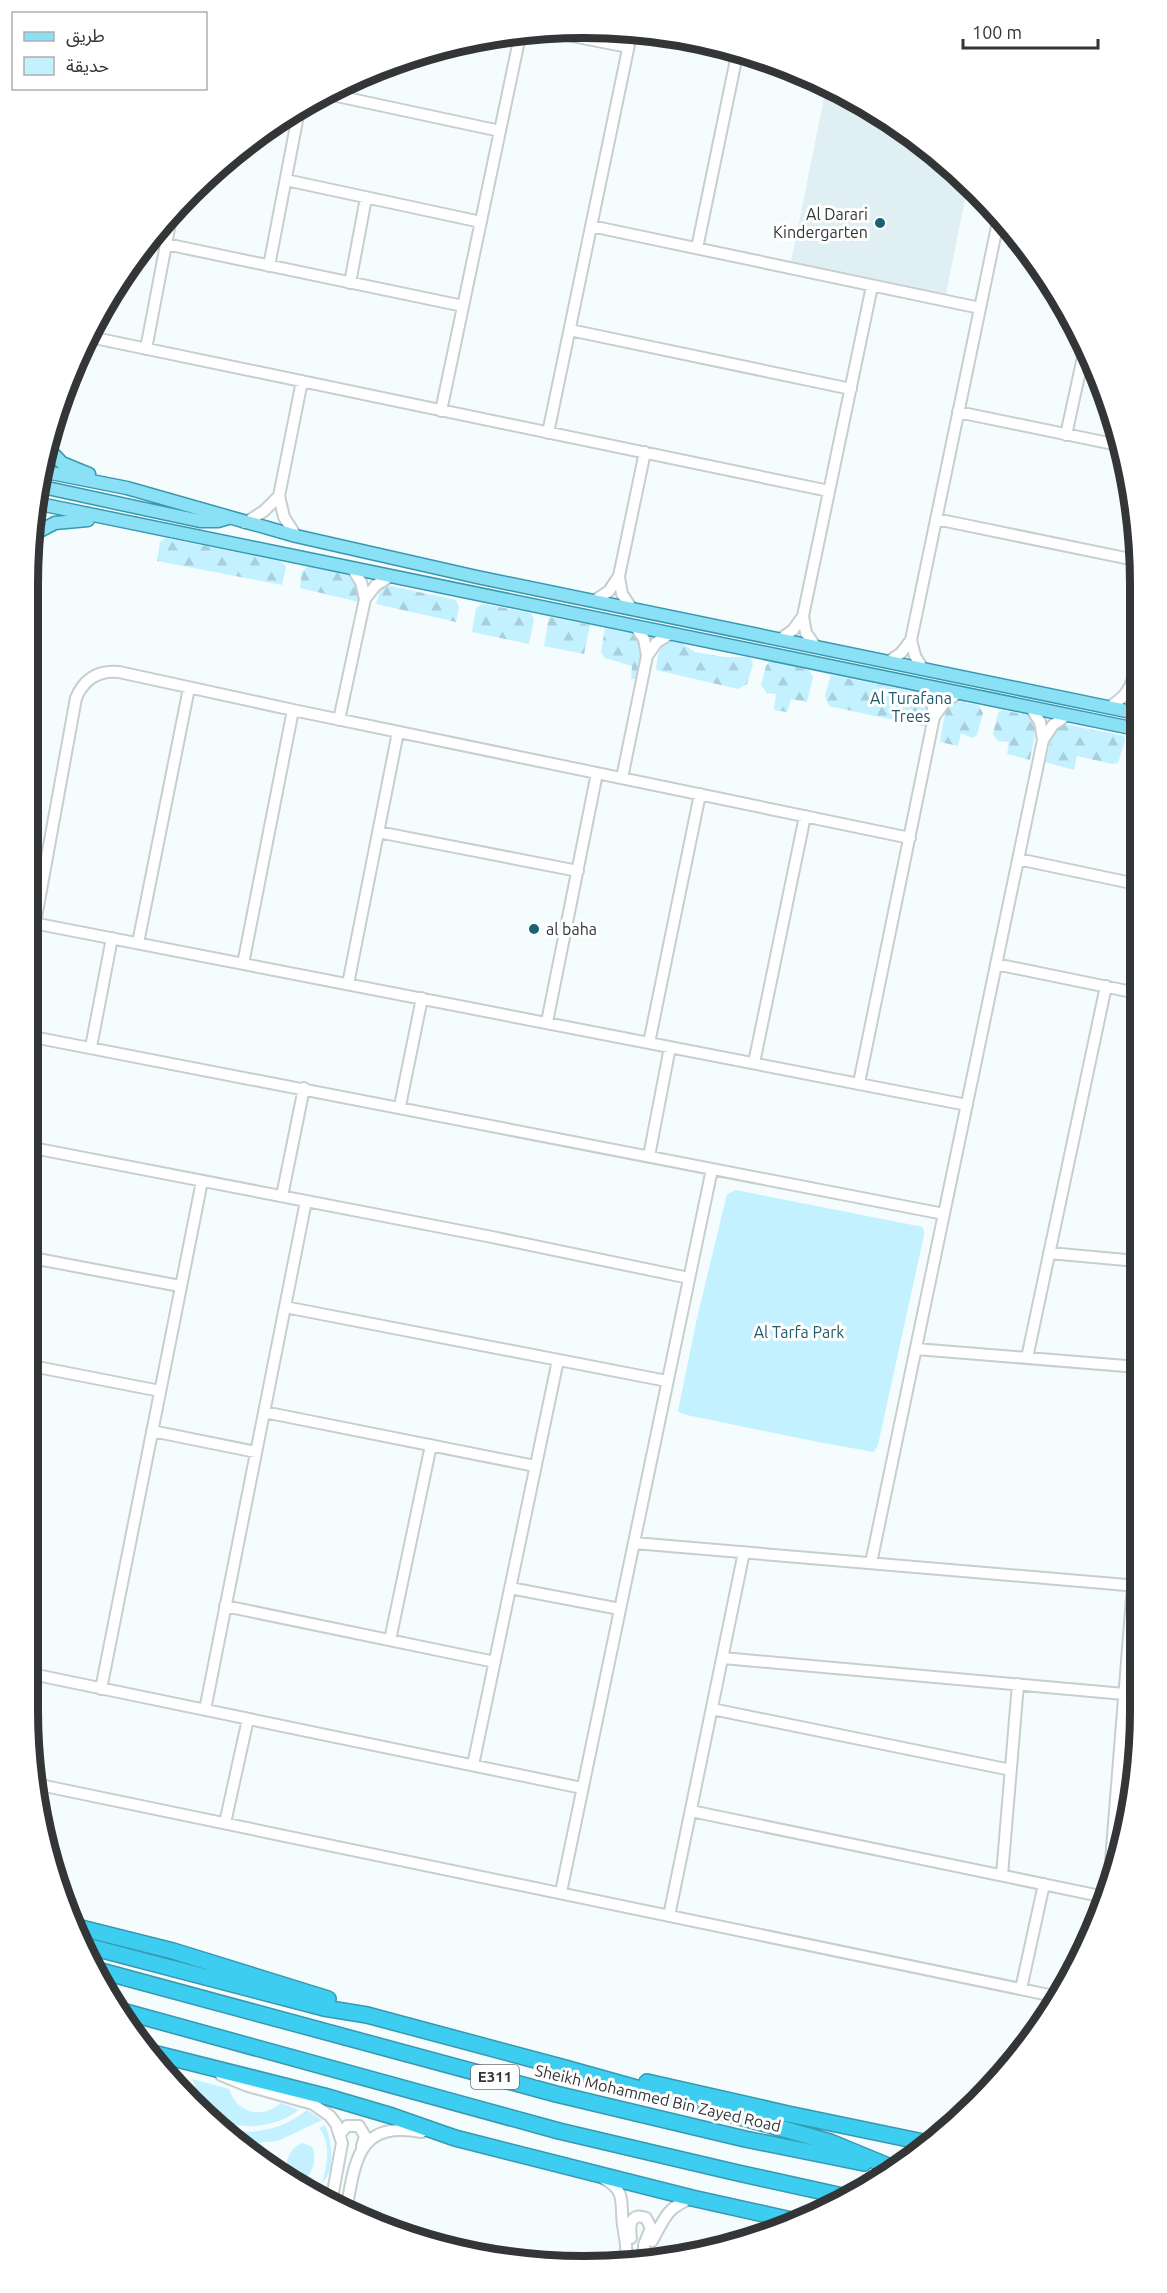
<svg xmlns="http://www.w3.org/2000/svg" width="1167" height="2293" font-family="Ubuntu,'Noto Sans Arabic',sans-serif">
<style>
.built{fill:#e0eff3}
.green{fill:#c3f1ff}
.forest{fill:url(#forest-firs)}
.lines{fill:none;stroke-linecap:round;stroke-linejoin:round}
.minor-casing{stroke:#c7ced0;stroke-width:14}
.major-casing{stroke:#3998af;stroke-width:15}
.highway-casing{stroke:#3998af;stroke-width:18}
.minor{stroke:#fff;stroke-width:10}
.major{stroke:#8ae1f6;stroke-width:12}
.highway{stroke:#3ccdf0;stroke-width:15}
.poi-dot{fill:#1b6172;stroke:#fff;stroke-width:2}
.labels{text-anchor:middle;stroke-width:6;stroke-linejoin:round;paint-order:stroke}
.shield{fill:#fff;stroke:#707272;stroke-width:1.5}
.shield-label{font-size:15px;font-weight:bold;fill:#333536}
.poi-label{font-size:16px;fill:#333536;stroke:#fff;text-anchor:end}
.park-label{font-size:16px;fill:#235b6a;stroke:#fff}
.street-label{font-size:16px;fill:#333536;stroke:#fff}
.rim{fill:none;stroke:#333536;stroke-width:8}
</style>
<defs>
<pattern id="forest-firs" width="22" height="20" patternUnits="userSpaceOnUse" patternTransform="scale(1.5)"><rect width="22" height="20" fill="#c3f1ff"/><path d="M5 1l3.5 6h-7zM16 11l3.5 6h-7z" fill="#a8cfdb"/></pattern>
</defs>
<rect width="100%" height="100%" fill="#f5fcfe"/>
<path class="built" d="M827,83L950,165L968,184L946,294L791,262Z"/>
<path class="green" d="M736,1190L923,1227L924,1235L878,1445L874,1452L818,1442L682,1414L678,1411L697,1318L727,1194Z
M192,2079L229,2089C237,2113 261,2120 281,2103L299,2110C271,2131 223,2135 201,2101C197,2094 195,2086 192,2079Z
M307,2110L322,2120L278,2141L244,2144L228,2129C257,2136 284,2128 307,2110Z
M325,2125C332,2141 336,2169 322,2183C327,2163 332,2145 319,2128Z
M303,2143L312,2147C318,2161 312,2175 300,2184L289,2179C283,2166 288,2147 303,2143Z"/>
<path class="forest" d="M166,538L280,561L286,567L282,585L157,561L160,542Z
M309,566L343,573L350,571L363,593L359,602L300,588L302,571Z
M386,585L456,600L459,607L456,622L376,604L380,591Z
M483,604L531,613L534,620L529,644L472,632L476,608Z
M549,617L590,625L584,654L544,646Z
M605,628L625,632L627,629H634L643,646L637,679H631L632,666L605,658L601,652Z
M674,638L695,652L724,657H750L753,664L747,684L738,689L656,670C658,656 658,643 674,638Z
M770,661L809,670L813,677L807,702L791,699L787,712L774,710L776,694L767,693L761,685L766,666Z
M831,675L911,691L918,689C933,700 929,711 926,727L829,706L825,696Z
M963,698L966,703L978,705L983,713L977,735L972,738L961,733L958,746L940,742C944,723 942,703 963,698Z
M1002,710L1021,714L1025,711C1041,724 1033,742 1030,760L1007,754L1009,742L998,741L993,734L998,713Z
M1064,724L1124,736L1125,741L1118,763L1112,764L1077,756L1074,770L1045,762L1053,733Z"/>
<g class="lines">
<g class="minor-casing">
<path id="minor" d="M547,31L628,47
M323,93L500,131
M286,180L481,222
M591,226L980,308
M166,244L463,306
M697,248L738,50
M269,266L300,105
M350,283L366,198
M570,330L851,389
M85,336L829,491
M146,349L172,213
M441,411L521,31
M958,412L1118,445
M548,433L632,30
M1066,435L1085,348
M936,519L1135,560
M245,523L264,511L279,496
M296,536L284,517L279,496L302,381
M619,577L622,594L632,609
M365,599L376,585L391,576
M594,601L609,591L619,576L645,452
M779,640L793,630L803,616
M911,640L915,656L923,669
M816,647L806,633L803,616L872,286
M647,656L657,642L672,633
M888,662L901,653L911,640L999,217
M1132,686L1136,702
M1109,707C1126,697 1132,687 1136,668
M934,717L944,703L958,693
M339,720L365,599L361,582L352,568
M1043,740L1053,725L1067,715
M622,778L647,656L644,639L635,626
M378,832L578,871
M1018,859L1136,884
M28,922L967,1105
M35,923L76,698C84,679 98,670 119,672L293,710L910,838
M138,943L189,688
M243,964L293,710
M996,964L1137,993
M348,984L398,732
M547,1022L597,773
M28,1036L944,1214
M649,1043L700,794
M91,1047L112,938
M754,1063L805,816
M859,1083L934,717L932,700L924,686
M400,1106L422,998
M28,1147L492,1237L689,1278
M649,1156L670,1047
M282,1196L304,1088
M1049,1253L1137,1261
M27,1257L180,1286
M285,1307L667,1381
M916,1349L1138,1367
M1027,1358L1106,986
M27,1365L160,1391
M264,1412L535,1466
M152,1431L256,1452
M634,1543L1138,1586
M871,1563L1043,740L1040,722L1031,708
M510,1588L620,1609
M225,1606L495,1662
M390,1640L431,1445
M723,1658L1124,1694
M27,1673L582,1788
M101,1689L202,1181
M712,1709L1011,1770
M205,1710L306,1201
M473,1765L558,1360
M40,1785L1054,1996
M691,1811L1105,1897
M225,1823L248,1719
M1002,1875L1018,1684
M1109,1886L1133,1586
M561,1892L712,1169
M669,1916L744,1552
M1021,1989L1044,1884
M221,2075L248,2086L313,2104L330,2116L336,2124L342,2143L332,2198
M340,2134L347,2126H359L365,2136L362,2146
M604,2179C627,2190 620,2205 623,2225C625,2239 628,2249 625,2264
M347,2205C356,2156 360,2121 422,2132
M631,2238C629,2226 630,2212 646,2218L651,2228L644,2245V2253
M652,2241C665,2218 666,2208 692,2198"/>
</g>
<g class="major-casing">
<path id="major" d="M45,445L62,463L89,474
M41,471L127,488L296,536L477,577L1136,713
M38,486L200,521H218L228,518
M35,503L1136,729
M30,536L55,523L88,520"/>
</g>
<g class="highway-casing">
<path id="highway" d="M77,1927L173,1951L328,1999
M87,1946L324,2008L367,2015L565,2068L830,2142L893,2168
M101,1971L556,2094L745,2139L864,2163
M122,2011L559,2131L738,2173L847,2197
M145,2051L324,2096L392,2116L455,2138L692,2198L800,2222
M647,2082L788,2114L928,2143"/>
</g>
<use href="#minor" class="minor"/>
<use href="#major" class="major"/>
<use href="#highway" class="highway"/>
</g>
<g class="poi-dot">
<circle cx="880" cy="223" r="6"/>
<circle cx="534" cy="929" r="6"/>
</g>
<g class="labels">
<rect class="shield" x="471" y="2065" width="48" height="24" rx="4.5"/>
<g class="shield-label">
<text x="495" y="2082">E311</text>
</g>
<g class="poi-label">
<text x="868" y="220">Al Darari<tspan x="868" dy="18">Kindergarten</tspan></text>
<text x="546" y="935" text-anchor="start">al baha</text>
</g>
<g class="park-label">
<text x="911" y="704">Al Turafana<tspan x="911" dy="18">Trees</tspan></text>
<text x="799" y="1338">Al Tarfa Park</text>
</g>
<g class="street-label">
<text transform="translate(658 2098) rotate(13)" y="6">Sheikh Mohammed Bin Zayed Road</text>
</g>
</g>
<path d="M0 0H1167V2293H0ZM584 38H584A546 546 0 0 1 1130 584V1710A546 546 0 0 1 584 2256H584A546 546 0 0 1 38 1710V584A546 546 0 0 1 584 38Z" fill="#fff" fill-rule="evenodd"/>
<path class="rim" d="M584 38H584A546 546 0 0 1 1130 584V1710A546 546 0 0 1 584 2256H584A546 546 0 0 1 38 1710V584A546 546 0 0 1 584 38Z"/>
<rect x="12" y="12" width="195" height="78" fill="#ffffff" stroke="#adaeaf" stroke-width="1.5"/>
<rect x="24" y="32" width="30" height="9" fill="#8ae1f6" stroke="#adaeaf" stroke-width="1.5"/>
<text x="66" y="42" font-size="18" fill="#333536">طريق</text>
<rect x="24" y="57" width="30" height="18" fill="#c3f1ff" stroke="#adaeaf" stroke-width="1.5"/>
<text x="66" y="72" font-size="18" fill="#333536">حديقة</text>
<path d="M963 39v9h135v-9" fill="none" stroke="#333536" stroke-width="3"/>
<text x="972" y="39" font-size="18" fill="#333536" stroke="#ffffff" stroke-width="4.5" paint-order="stroke">100 m</text>
</svg>
